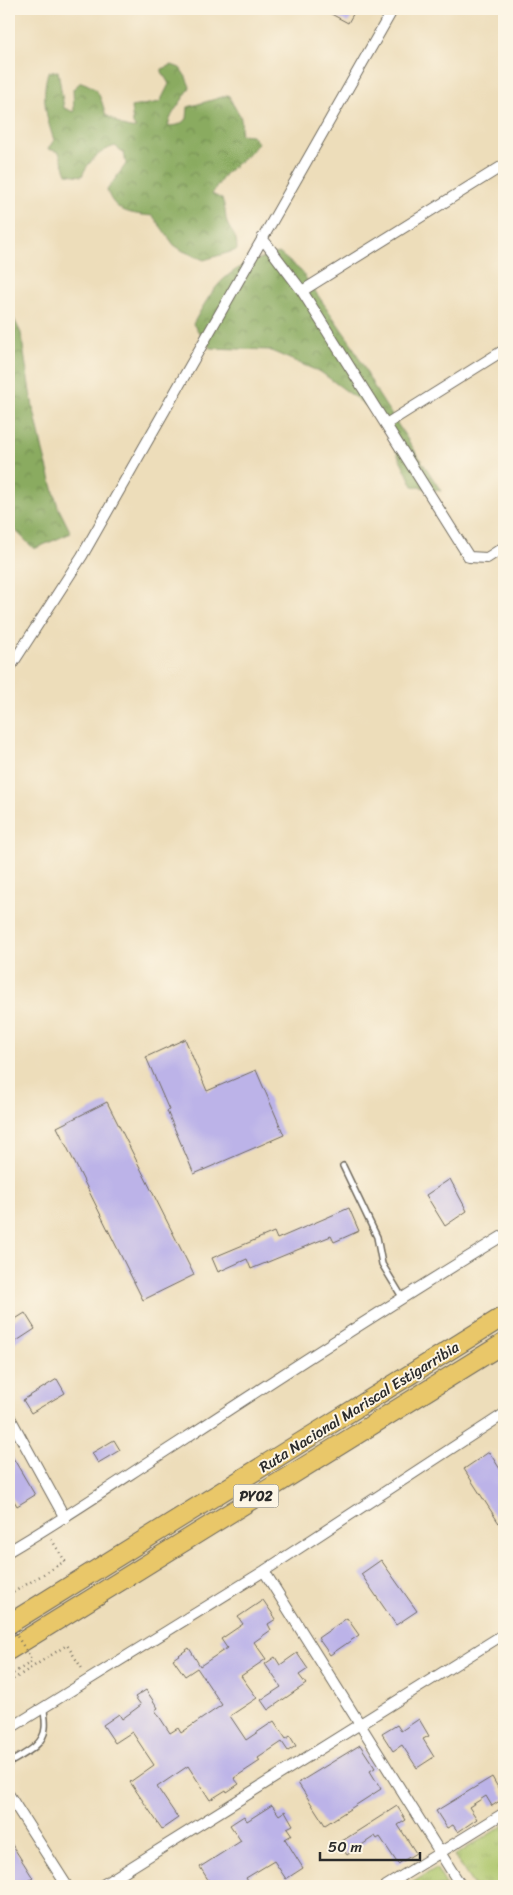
<svg xmlns="http://www.w3.org/2000/svg" width="513" height="1895" font-family="Sriracha,sans-serif">
<style>
.grass{fill:url(#grass-tufts);stroke:#6c784c}
.forest{fill:url(#forest-crowns);stroke:#5a6b46}
.building{fill:#bcb3e8}
.lines{fill:none;stroke-linecap:round;stroke-linejoin:round}
.lane-casing{stroke:#6f695d;stroke-width:8}
.street-casing{stroke:#6f695d;stroke-width:12}
.highway-casing{stroke:#6f695d;stroke-width:21}
.path{stroke:#6f695d;stroke-width:2.5;stroke-dasharray:1 4;stroke-linecap:butt}
.lane{stroke:#fff;stroke-width:5}
.street{stroke:#fff;stroke-width:10}
.highway{stroke:#e9c769;stroke-width:19}
.path-bridge{stroke:#6f695d;stroke-width:2.5;stroke-dasharray:1 4;stroke-linecap:butt}
.labels{text-anchor:middle;stroke-width:4;stroke-linejoin:round;paint-order:stroke}
.shield{fill:#fcf5e5;stroke:#6a6863;stroke-width:1}
.shield-label{font-size:14px;font-weight:bold;fill:#2b2b2b}
.street-label{font-size:15px;fill:#2b2b2b;stroke:#fcf5e5}
</style>
<defs>
<pattern id="grass-tufts" width="24" height="20" patternUnits="userSpaceOnUse" patternTransform="scale(1.25)"><rect width="24" height="20" fill="#adc66c"/><path d="M3 7l-1-3M5 7V3M7 7l1-3M15 17l-1-3M17 17v-4M19 17l1-3" fill="none" stroke="#95aa5e"/></pattern>
<pattern id="forest-crowns" width="20" height="18" patternUnits="userSpaceOnUse" patternTransform="scale(1.25)"><rect width="20" height="18" fill="#8aab60"/><path d="M2 6a3 3 0 1 1 6 0M12 15a3 3 0 1 1 6 0" fill="none" stroke="#718b4f"/></pattern>
</defs>
<rect width="100%" height="100%" fill="#fcf5e5"/>
<filter id="ink" filterUnits="userSpaceOnUse"><feTurbulence type="fractalNoise" baseFrequency=".02" numOctaves="2"/><feDisplacementMap in="SourceGraphic" scale="10" xChannelSelector="R" yChannelSelector="G"/><feConvolveMatrix kernelMatrix="1 2 1 2 8 2 1 2 1" color-interpolation-filters="sRGB"/></filter>
<filter id="wash" filterUnits="userSpaceOnUse"><feTurbulence type="fractalNoise" baseFrequency=".0096" numOctaves="4" result="noise"/><feDisplacementMap in="SourceGraphic" scale="20" xChannelSelector="R" yChannelSelector="G"/><feGaussianBlur stdDeviation="1.12" result="paint"/><feColorMatrix in="noise" values="0 0 0 0 0 0 0 0 0 0 0 0 0 0 0 0 0 1.4 0 .05"/><feComposite in="paint" operator="in"/></filter>
<g filter="url(#wash)">
<rect width="100%" height="100%" fill="#edddba"/>
<path class="grass" d="M504,1825V1886H474L454,1856Z
M436,1868L447,1886H407Z"/>
<path class="forest" d="M172,65L180,68L186,77L190,87C183,101 171,111 168,126L178,125L187,119L188,107L229,95C235,114 245,111 240,134L252,135L258,143L251,152L225,174L212,194L222,199C225,206 225,211 226,219C229,233 237,231 237,250L204,260L183,251L174,245L153,216C132,214 114,213 107,190L126,164L124,153L115,146C100,151 88,161 82,176L67,174L59,152L48,149L54,140C46,118 41,95 48,72L58,71L64,108L74,112L73,89L81,82C100,88 100,97 106,115C116,120 124,130 136,128L133,124L131,107L160,102L169,84L162,72V69Z
M279,253L301,271L351,343L378,394L441,491L413,486L388,434L372,410L322,373L269,350L210,348L193,324C202,308 212,289 226,277C241,264 261,258 279,253Z
M9,309L21,333L30,392L43,451L58,507L71,533L34,549L9,524Z"/>
<g id="blocks">
<path class="building" d="M322,9H356L348,23Z
M185,1039L207,1091L256,1070L284,1135L194,1174L167,1111L169,1110L146,1057Z
M107,1102L194,1275L143,1300L57,1127Z
M450,1179L467,1211L445,1226L426,1195Z
M349,1208L359,1231L334,1242L331,1236L251,1269L247,1259L218,1272L212,1258L274,1232L277,1239Z
M25,1313L35,1329L9,1346V1323Z
M57,1379L65,1393L31,1413L23,1400Z
M114,1440L120,1450L98,1463L92,1453Z
M9,1451L35,1495L17,1506L9,1492Z
M489,1452L500,1469L504,1466V1531L464,1469Z
M381,1560L417,1611L396,1625L361,1574Z
M263,1600L276,1619L268,1624L271,1630L254,1642L266,1659L241,1676L257,1698L230,1716L246,1740L274,1721L286,1739L290,1736L296,1746L288,1751L282,1742L258,1758L260,1761L234,1778L239,1784L227,1792L226,1790L210,1800L188,1766L157,1787L178,1818L162,1829L130,1782L154,1765L132,1732L115,1743L103,1725L119,1714L122,1719L141,1705L135,1697L146,1690L158,1708L155,1710L170,1733L178,1728L181,1733L222,1705L197,1668L185,1676L173,1659L189,1648L200,1666L227,1648L221,1639L243,1624L238,1617Z
M347,1618L359,1635L330,1655L318,1638Z
M297,1653L308,1669L299,1675L306,1684L268,1710L261,1700L281,1687L265,1664L275,1657L280,1665Z
M419,1719L429,1736L423,1739L434,1757L417,1768L402,1745L393,1751L382,1734L397,1725L401,1731Z
M360,1745L375,1768L370,1771L381,1789L325,1825L298,1783Z
M492,1777L504,1798L492,1806L486,1796L469,1807L477,1819L458,1832L453,1825L447,1828L436,1811Z
M272,1805L279,1815L285,1811L293,1825L287,1828L292,1835L285,1839L303,1868L286,1879L274,1861L246,1878L251,1886H212L200,1867L241,1841L230,1825L244,1816L247,1821Z
M397,1806L406,1820L398,1825L416,1853L398,1864L380,1837L377,1839L375,1836L347,1855L339,1843Z
M9,1840L33,1878L19,1886H9Z"/>
</g>
</g>
<g filter="url(#ink)">
<use href="#blocks" fill-opacity="0" stroke="#6f695d" stroke-width="1"/>
<g class="lines">
<g class="lane-casing">
<path id="lane" d="M343,1166L377,1237L382,1264L402,1297
M9,1763C22,1755 44,1746 45,1728C46,1721 44,1714 44,1708"/>
</g>
<g class="street-casing">
<path id="street" d="M262,238L302,291L469,557L487,558L504,547
M302,291L504,165
M386,424L504,350
M9,669L82,556L393,9
M9,1416L65,1518
M9,1551C67,1517 122,1479 178,1443C286,1372 394,1302 504,1235
M264,1571L461,1886
M9,1729L264,1571L504,1414
M9,1795L67,1886
M101,1886L504,1634
M386,1886L504,1813"/>
</g>
<g class="highway-casing">
<path id="highway" d="M9,1624L504,1316
M9,1650L504,1343"/>
</g>
<path class="path" d="M9,1595L65,1561L50,1537
M9,1676L33,1661
M9,1682L67,1645L83,1670"/>
<use href="#lane" class="lane"/>
<use href="#street" class="street"/>
<use href="#highway" class="highway"/>
<path class="path-bridge" d="M9,1624L33,1661"/>
</g>
</g>
<g class="labels">
<rect class="shield" x="233.5" y="1484.5" width="45" height="23" rx="4"/>
<g class="shield-label">
<text x="256" y="1501">PY02</text>
</g>
<g class="street-label">
<text transform="translate(359 1407) rotate(-32)" y="5">Ruta Nacional Mariscal Estigarribia</text>
</g>
</g>
<rect width="513" height="1895" fill="none" stroke="#fcf5e5" stroke-width="30"/>
<path d="M320 1852v8h100v-8" fill="none" stroke="#2b2b2b" stroke-width="2.5"/>
<text x="328" y="1852" font-size="15" fill="#2b2b2b" stroke="#fcf5e5" stroke-width="4" paint-order="stroke">50 m</text>
</svg>
